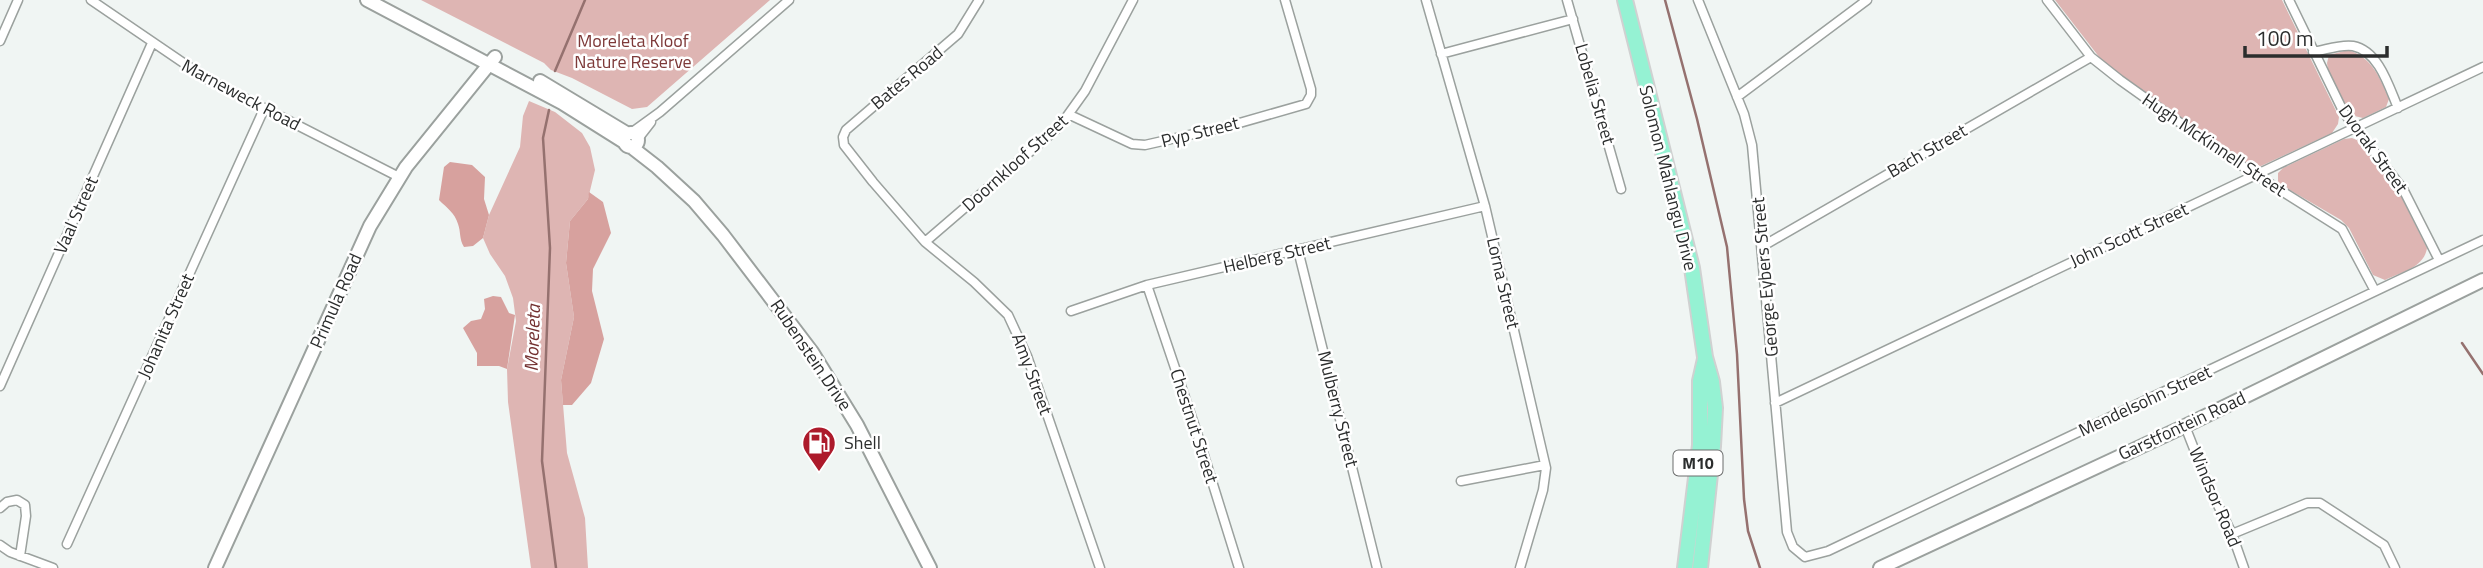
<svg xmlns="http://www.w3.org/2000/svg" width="2483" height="568" font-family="'Titillium Web',sans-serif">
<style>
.green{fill:#deb5b3}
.forest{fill:#d7a19e}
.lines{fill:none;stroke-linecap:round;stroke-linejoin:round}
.stream{stroke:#95716f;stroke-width:2.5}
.street-casing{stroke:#9ba19e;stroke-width:11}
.secondary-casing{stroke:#9ba19e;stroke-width:16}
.primary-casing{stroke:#d0d1d1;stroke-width:18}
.street{stroke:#fff;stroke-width:8}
.secondary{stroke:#fff;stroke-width:12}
.primary{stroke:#95f2d3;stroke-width:14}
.labels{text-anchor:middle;stroke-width:5;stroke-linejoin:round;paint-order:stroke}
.shield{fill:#fff;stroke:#6b6c6c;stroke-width:2}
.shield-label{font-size:16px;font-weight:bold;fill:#2b2d2d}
.park-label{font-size:18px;fill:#7d3938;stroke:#fff}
.street-label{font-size:18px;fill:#2b2d2d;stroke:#fff}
.poi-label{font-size:18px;fill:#2b2d2d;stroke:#fff;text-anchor:start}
.water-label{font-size:19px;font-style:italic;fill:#733030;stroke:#fff}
</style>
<rect width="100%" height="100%" fill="#f0f5f3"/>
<path class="green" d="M421,0H770L647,107L632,109L572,78L551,70L544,63Z
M2055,0H2282L2339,117L2338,124L2332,133L2261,166H2249L2103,62Z
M2348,50C2372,57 2380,78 2389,99L2386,107L2363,118L2350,115L2328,70L2327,63L2329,55Z
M529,101L555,112L582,133L590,147L595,170L588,199L570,221L566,263L574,317L561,380L567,453L585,518L588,568H531L508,402L507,369L516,321L513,298L505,276L490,254L483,238L489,215L520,147L523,116Z
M2352,138L2359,141L2400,194L2427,248C2424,268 2401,272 2385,280L2373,275L2349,228L2341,220L2278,183V173L2283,168L2344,139Z"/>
<path class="forest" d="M450,162L472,165L485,177L484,199L489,215L483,238L473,246L464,247C459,239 461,232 458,224C455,213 447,208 439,200L444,167Z
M589,192L603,202L611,233L593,269L592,291L604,339L591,383L572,405H563L561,380L574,317L566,263L570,221L588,199Z
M493,296L501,297L509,313L515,315L507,369L499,366H477V353L463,328L471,321L481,319L485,309L484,299Z"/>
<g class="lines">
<path class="stream" d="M1665,0L1697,119L1727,247L1737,354L1744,499L1748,531L1760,568
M555,71L585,0
M549,110L543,138L550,248L542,461L556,568
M2462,343L2483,374"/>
<g class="street-casing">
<path id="street" d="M91,0L207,79L399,177
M979,0L958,34L846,130L843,137L844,145L873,182L925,242L974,282L1008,315L1027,356L1100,568
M1426,0L1485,206L1546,468L1543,490L1520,568
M1567,0L1621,189
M1698,0L1744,114L1752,145L1787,532L1793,547L1805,557L1828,551L2483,240
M2047,0L2091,57L2120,80L2231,159L2342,229L2375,291
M2289,0L2344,113L2403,189L2439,260
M0,41L18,0
M2313,52C2326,50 2340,44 2353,46C2379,51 2389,87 2398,108
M1441,54L1573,19
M1737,97L1867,0
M1070,115L1132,144L1145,145L1229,126L1306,104L1311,95V89L1285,0
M631,133L660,112L789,0
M637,140L651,122
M925,242L1060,126L1085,91L1133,0
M1763,246L2091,57
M1298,250L1377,568
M1147,285L1197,433L1239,568
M1071,311L1147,285L1485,206
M0,386L152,43
M1775,403L2483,67
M2185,426L2209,487L2232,534L2244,568
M1461,481L1545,465
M0,508L7,502L17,500L25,505L26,516L20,556
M2232,534L2307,503H2320L2384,545L2395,568
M67,544L264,109
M0,545L10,552L53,568"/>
</g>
<g class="secondary-casing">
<path id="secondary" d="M367,0L562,103L624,142
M540,81L628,134
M624 140a7 7 0 1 1 14 0a7 7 0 1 1-14 0Z
M630,146L657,167L694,201L723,235L812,352L857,425L930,568
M215,568L370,226L406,167L495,57
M1880,568L2185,426L2483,280"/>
</g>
<g class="primary-casing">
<path id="primary" d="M1625,0L1692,268L1705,357L1712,382L1715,408L1713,446L1700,568
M1685,568L1700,445V381L1705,359"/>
</g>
<use href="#street" class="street"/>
<use href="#secondary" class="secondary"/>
<use href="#primary" class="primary"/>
</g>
<defs>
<g id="fuel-pin" transform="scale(1.75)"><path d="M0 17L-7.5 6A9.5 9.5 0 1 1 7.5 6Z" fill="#ad1a2b" stroke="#fff"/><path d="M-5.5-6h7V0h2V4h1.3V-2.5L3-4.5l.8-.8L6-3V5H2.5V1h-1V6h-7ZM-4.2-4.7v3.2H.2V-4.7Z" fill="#fff"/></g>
</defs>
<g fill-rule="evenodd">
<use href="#fuel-pin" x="819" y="443"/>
</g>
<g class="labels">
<rect class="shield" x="1673.5" y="450.5" width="49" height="25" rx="5"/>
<g class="shield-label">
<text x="1698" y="469">M10</text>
</g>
<g class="park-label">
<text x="633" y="47">Moreleta Kloof<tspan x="633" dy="21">Nature Reserve</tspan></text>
</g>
<g class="street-label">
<text transform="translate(907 78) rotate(-40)" y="6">Bates Road</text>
<text transform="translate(1595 94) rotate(74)" y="6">Lobelia Street</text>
<text transform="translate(241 95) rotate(28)" y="6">Marneweck Road</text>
<text transform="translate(1200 132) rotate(-14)" y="6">Pyp Street</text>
<text transform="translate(2214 145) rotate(34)" y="6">Hugh McKinnell Street</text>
<text transform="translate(2373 149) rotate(54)" y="6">Dvorak Street</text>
<text transform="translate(1927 151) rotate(-30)" y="6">Bach Street</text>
<text transform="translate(1015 163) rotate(-42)" y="6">Doornkloof Street</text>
<text transform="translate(1668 178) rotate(76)" y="6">Solomon Mahlangu Drive</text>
<text transform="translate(76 215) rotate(-66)" y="6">Vaal Street</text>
<text transform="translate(2129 235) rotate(-25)" y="6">John Scott Street</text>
<text transform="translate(1277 255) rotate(-13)" y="6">Helberg Street</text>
<text transform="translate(1765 277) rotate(-95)" y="6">George Eybers Street</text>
<text transform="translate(1503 283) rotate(77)" y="6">Lorna Street</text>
<text transform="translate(336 301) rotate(-66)" y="6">Primula Road</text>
<text transform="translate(166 326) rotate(-66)" y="6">Johanita Street</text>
<text transform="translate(811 355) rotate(56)" y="6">Rubenstein Drive</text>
<text transform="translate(1032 374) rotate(70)" y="6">Amy Street</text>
<text transform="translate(2145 401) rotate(-25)" y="6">Mendelsohn Street</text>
<text transform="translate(1338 409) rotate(76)" y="6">Mulberry Street</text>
<text transform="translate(1194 426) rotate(72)" y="6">Chestnut Street</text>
<text transform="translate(2182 426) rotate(-25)" y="6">Garstfontein Road</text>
<text transform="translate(2215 497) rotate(67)" y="6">Windsor Road</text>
</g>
<g class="poi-label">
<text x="844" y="449">Shell</text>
</g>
<g class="water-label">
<text transform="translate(532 338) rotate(-88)" y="7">Moreleta</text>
</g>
</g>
<path d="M2245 46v10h142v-10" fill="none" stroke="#2b2d2d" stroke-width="3.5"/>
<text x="2256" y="46" font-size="21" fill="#2b2d2d" stroke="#ffffff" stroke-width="5" paint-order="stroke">100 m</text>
</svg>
